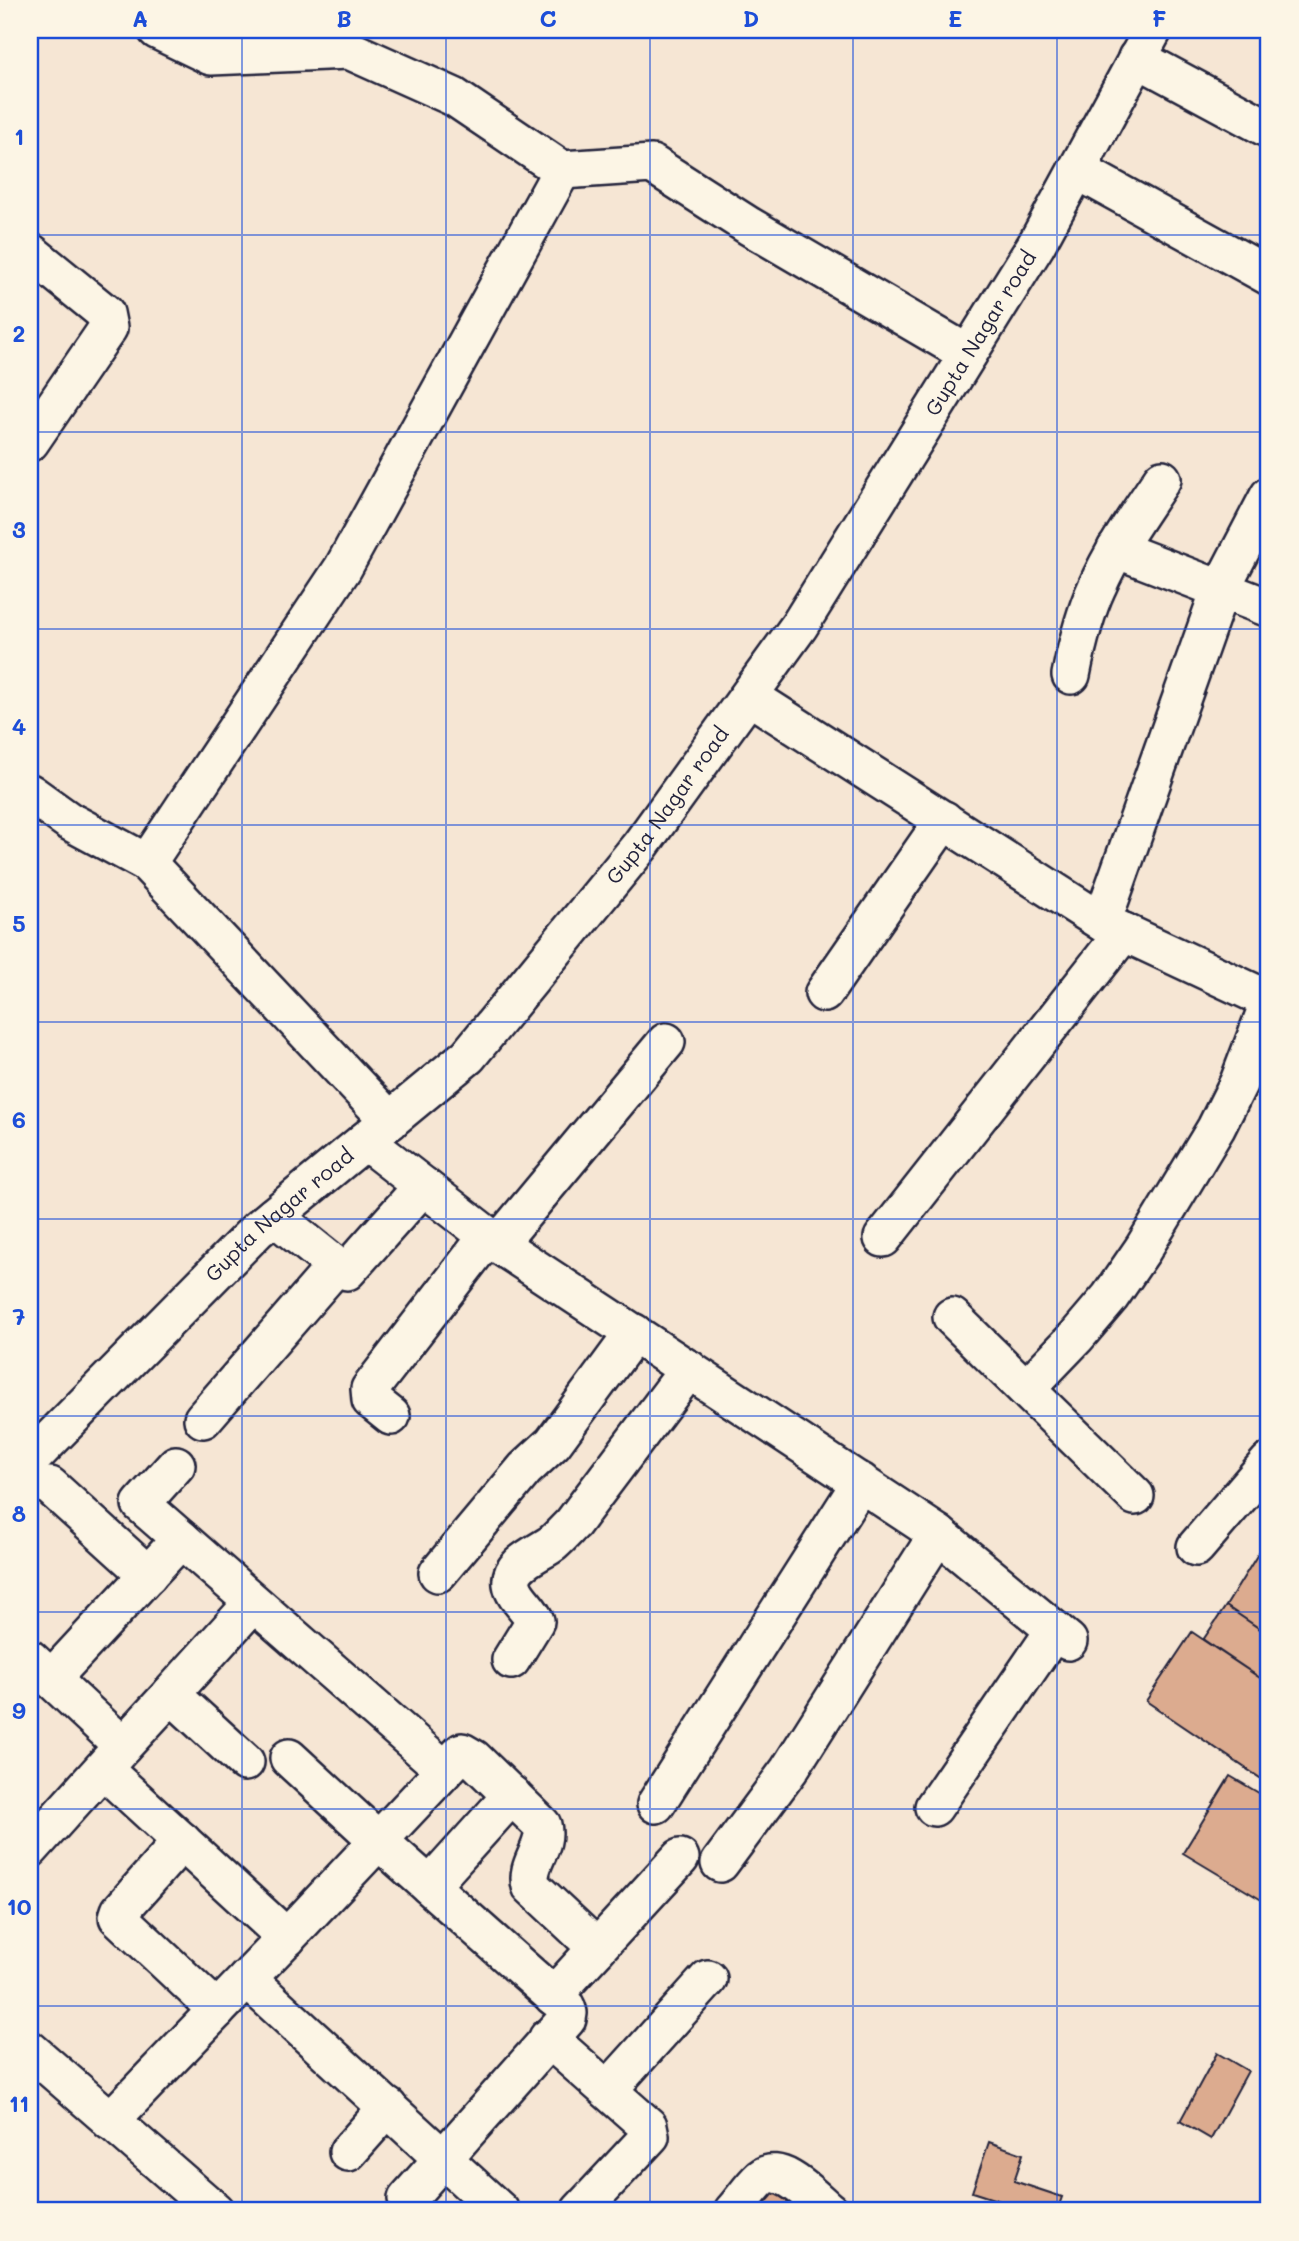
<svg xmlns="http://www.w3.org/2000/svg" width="1299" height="2241" font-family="Mali,sans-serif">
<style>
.building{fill:#dcab8f;stroke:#22223b;stroke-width:2}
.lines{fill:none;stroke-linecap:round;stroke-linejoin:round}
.minor-casing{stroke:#22223b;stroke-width:42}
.minor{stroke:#fcf5e5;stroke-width:37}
.grid{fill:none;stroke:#1d4ed8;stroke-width:2;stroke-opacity:0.55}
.labels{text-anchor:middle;stroke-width:7;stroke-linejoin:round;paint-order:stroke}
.street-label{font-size:21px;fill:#22223b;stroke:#fcf5e5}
.neatline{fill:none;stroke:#1d4ed8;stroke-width:2.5}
.grid-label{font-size:23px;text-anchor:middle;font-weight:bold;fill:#1d4ed8}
</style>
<rect width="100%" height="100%" fill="#f6e6d4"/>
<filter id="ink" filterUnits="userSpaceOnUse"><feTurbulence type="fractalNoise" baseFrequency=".0143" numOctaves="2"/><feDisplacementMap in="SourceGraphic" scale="14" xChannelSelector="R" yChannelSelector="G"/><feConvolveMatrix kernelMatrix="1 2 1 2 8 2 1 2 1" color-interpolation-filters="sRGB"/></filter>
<g filter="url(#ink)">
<path class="building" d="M1258,1554L1269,1562V1635L1226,1606Z
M1226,1606L1269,1635V1684L1203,1640Z
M1192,1632L1269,1684V1784L1146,1701Z
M1230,1776L1269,1799V1896L1265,1902L1183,1853Z
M1217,2053L1248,2071L1211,2139L1180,2121Z
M989,2142L1023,2154L1014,2181L1062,2197L1057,2211H1031L972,2192Z
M782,2184L814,2211H759Z"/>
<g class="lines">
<g class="minor-casing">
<g id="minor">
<path d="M157,30L211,56L349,50L454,97L562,170L652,164L749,226L968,354"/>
<path d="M1137,58L1269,129"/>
<path d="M1077,170L1269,276"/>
<path d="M30,252L105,313L108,328L30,442"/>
<path d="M1116,549L1269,608"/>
<path d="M1071,675C1077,645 1084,615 1097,587C1114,548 1139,514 1162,479"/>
<path d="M749,696L1102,922L1269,1000"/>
<path d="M30,793L69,821L147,863"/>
<path d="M1102,922L1220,590L1269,496"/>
<path d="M824,993L944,820"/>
<path d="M390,1121L147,863L343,568L562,170"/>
<path d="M365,1141L498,1244L938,1534L789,1770L720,1863"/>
<path d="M274,1216L336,1266L347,1271L423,1186"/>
<path d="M883,1238L1124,932"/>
<path d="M498,1244L666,1042"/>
<path d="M952,1317L1135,1496"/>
<path d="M1026,1389L1076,1337L1110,1297L1143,1249L1216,1128L1239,1082L1269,1003"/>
<path d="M391,1416L371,1400L370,1389L488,1236"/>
<path d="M203,1419L336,1266"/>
<path id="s1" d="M30,1460L257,1230L468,1056L640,846L799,626L1036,245L1153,30"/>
<path d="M176,1465L141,1504L444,1769"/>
<path d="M50,1486L148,1575"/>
<path d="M938,1534L1068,1641"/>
<path d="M1196,1547L1269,1462"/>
<path d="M438,1573L525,1469L553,1443L634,1333"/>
<path d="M30,1659L123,1746L30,1849"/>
<path d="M511,1660L535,1621C530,1608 514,1598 512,1584C509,1563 540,1553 553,1543C560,1537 566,1530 573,1523L689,1369"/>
<path d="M51,1679L181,1539"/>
<path d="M171,1694L253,1603"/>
<path d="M123,1746L171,1694L245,1762"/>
<path d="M289,1758L379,1841L566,2007L568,2013L567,2019L407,2199"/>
<path d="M103,1769L287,1938"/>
<path d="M656,1804L861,1482"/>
<path d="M934,1807L1055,1630"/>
<path d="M182,1841L120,1911L118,1917L217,2010"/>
<path d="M430,1886L512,1795"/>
<path d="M247,1979L500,2211"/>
<path d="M553,1996L680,1858"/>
<path d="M548,2038L648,2126L650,2136L580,2211"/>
<path d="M30,2050L215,2211"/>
<path d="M608,2090L708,1979"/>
<path d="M110,2121L295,1929L462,1752L474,1759L542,1825C548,1848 525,1863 531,1886L597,1948"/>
<path d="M348,2152L388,2107"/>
<path d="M733,2211C742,2201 751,2187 761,2178C781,2161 814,2199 829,2211"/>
</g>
</g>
<use href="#minor" class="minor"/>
</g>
</g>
<path class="grid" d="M242,30V2211M446,30V2211M650,30V2211M853,30V2211M1057,30V2211M30,235H1269M30,432H1269M30,629H1269M30,825H1269M30,1022H1269M30,1219H1269M30,1416H1269M30,1612H1269M30,1809H1269M30,2006H1269"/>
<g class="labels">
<g class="street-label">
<text dy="7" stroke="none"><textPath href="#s1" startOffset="1484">Gupta Nagar road</textPath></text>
<text dy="7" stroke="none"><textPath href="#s1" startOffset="917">Gupta Nagar road</textPath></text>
<text dy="7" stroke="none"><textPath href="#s1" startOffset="350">Gupta Nagar road</textPath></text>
</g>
</g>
<rect width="1299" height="2241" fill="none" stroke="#fcf5e5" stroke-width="77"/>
<rect x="38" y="38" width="1222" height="2164" class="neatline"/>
<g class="grid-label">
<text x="140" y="27">A</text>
<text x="344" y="27">B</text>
<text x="548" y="27">C</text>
<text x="751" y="27">D</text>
<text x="955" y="27">E</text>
<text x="1159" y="27">F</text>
<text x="19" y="145">1</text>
<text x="19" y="342">2</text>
<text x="19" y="538">3</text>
<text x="19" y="735">4</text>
<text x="19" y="932">5</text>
<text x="19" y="1128">6</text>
<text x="19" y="1325">7</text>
<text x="19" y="1522">8</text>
<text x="19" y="1719">9</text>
<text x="19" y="1915">10</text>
<text x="19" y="2112">11</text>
</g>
</svg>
